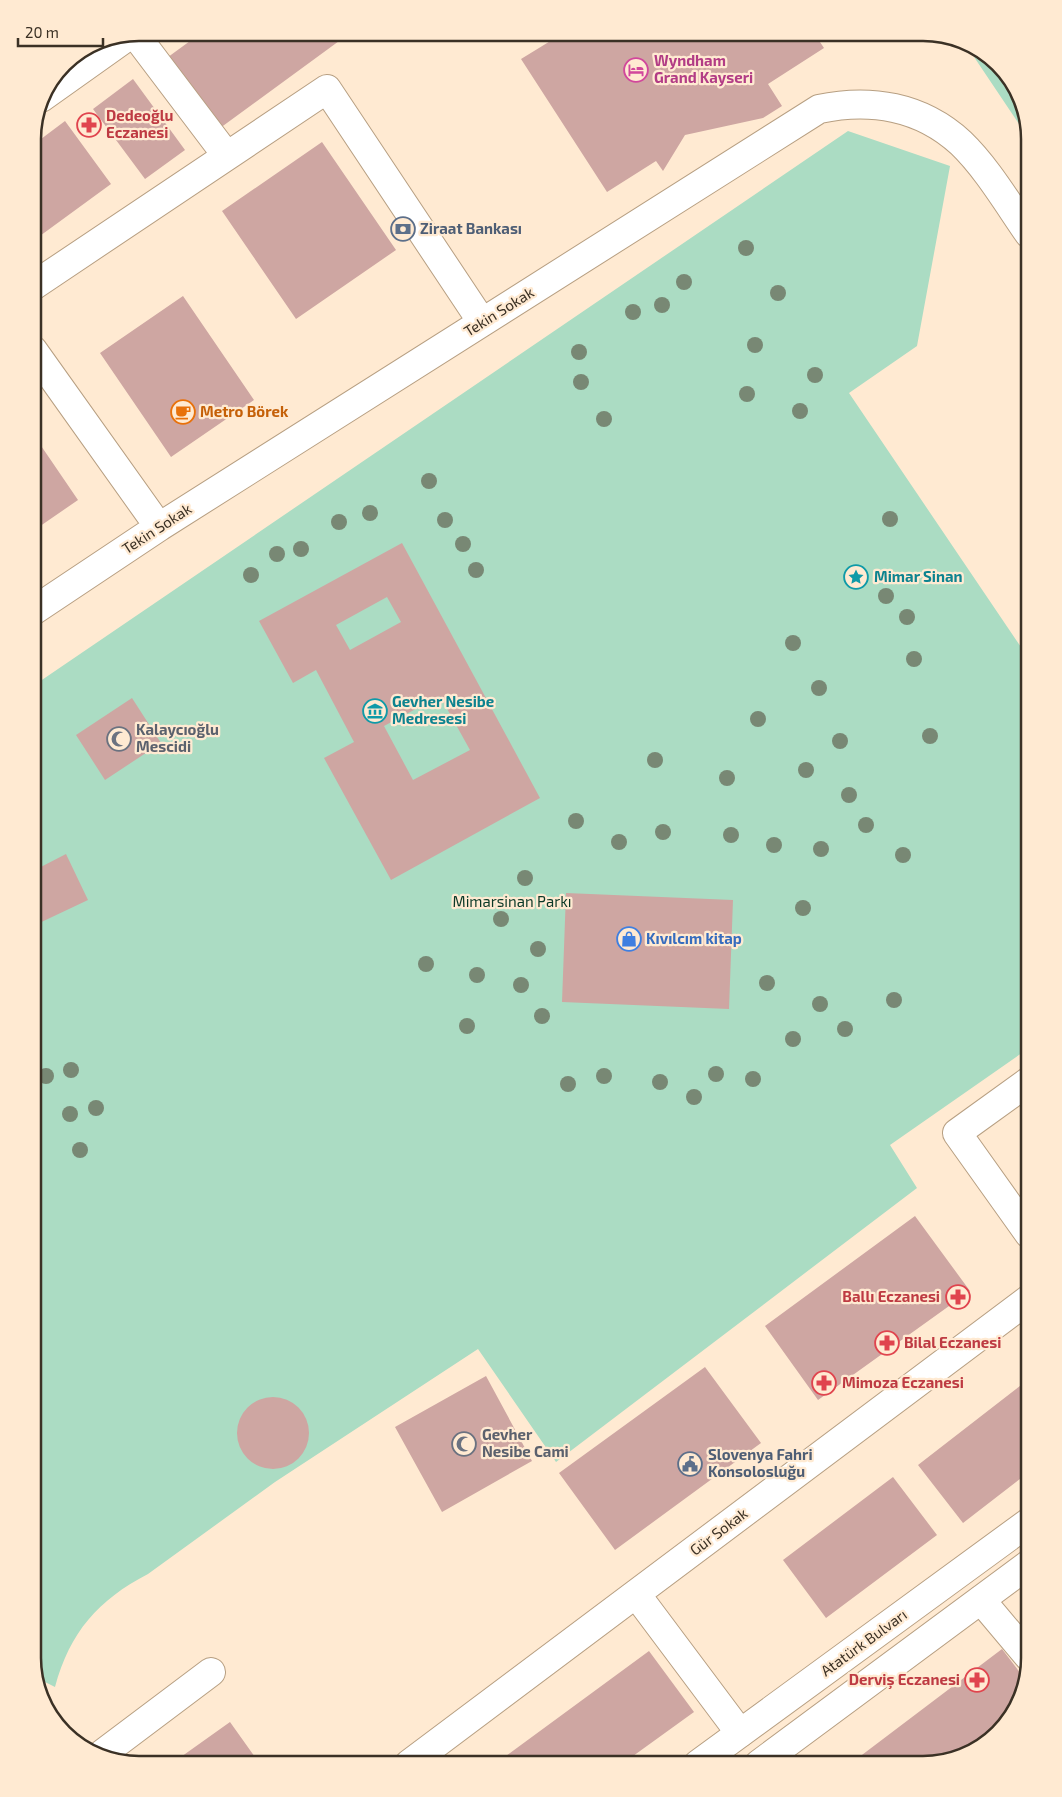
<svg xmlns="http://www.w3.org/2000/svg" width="1062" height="1797" font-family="'Exo 2',sans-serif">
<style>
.green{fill:#abdcc3}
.building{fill:#cea6a2;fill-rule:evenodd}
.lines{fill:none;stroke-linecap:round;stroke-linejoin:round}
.minor-casing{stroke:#b79f82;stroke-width:30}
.major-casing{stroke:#b79f82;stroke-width:30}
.minor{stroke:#fff;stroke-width:28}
.major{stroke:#fff;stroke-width:28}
.tree{fill:#788874}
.labels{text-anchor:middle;stroke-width:4.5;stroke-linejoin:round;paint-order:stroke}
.hotel-label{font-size:15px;font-weight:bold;fill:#b23c85;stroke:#ffead2;text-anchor:start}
.health-label{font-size:15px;font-weight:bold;fill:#be3a42;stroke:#ffead2;text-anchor:start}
.service-label{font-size:15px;font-weight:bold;fill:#4e5e75;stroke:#ffead2;text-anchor:start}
.street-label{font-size:15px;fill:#3b3125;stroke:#ffead2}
.food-label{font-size:15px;font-weight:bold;fill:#c56008;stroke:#ffead2;text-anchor:start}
.culture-label{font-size:15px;font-weight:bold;fill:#0d838f;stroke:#ffead2;text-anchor:start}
.worship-label{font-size:15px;font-weight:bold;fill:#5b616d;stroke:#ffead2;text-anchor:start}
.park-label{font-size:15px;fill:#0a3827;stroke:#ffead2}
.shop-label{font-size:15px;font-weight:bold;fill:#366cbe;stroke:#ffead2;text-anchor:start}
.rim{fill:none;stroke:#3b3125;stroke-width:2.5}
</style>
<rect width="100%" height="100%" fill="#ffead2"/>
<path class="green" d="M966,45L982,51L1019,92L1029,139Z
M848,131L950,166L917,346L849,393L1029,659V1048L890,1145L917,1188L556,1462L478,1349L275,1482L148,1574C98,1600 70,1632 55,1687L37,1678L33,1658V686Z"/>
<path class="building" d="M201,33H350L216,131L164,60Z
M547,33H814L824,48L768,84L782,106L763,118L685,135L663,171L656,161L607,192L521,59L552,40Z
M133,79L185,150L145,179L93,109Z
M65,121L111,184L33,241V145Z
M322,142L396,250L296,319L222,211Z
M183,296L254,400L171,457L100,353Z
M33,434L78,500L33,531Z
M402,543L540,798L391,880L324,758L354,742L316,670L293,683L259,621ZM387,597L401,622L350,650L336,625ZM440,696L470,750L413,780L384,726Z
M132,698L161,743L105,780L76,735Z
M66,854L88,900L33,926V871Z
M566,893L733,900L729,1009L562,1002Z
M915,1216L970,1291L818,1400L765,1326Z
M705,1367L761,1443L615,1550L559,1473Z
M486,1376L532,1461L442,1512L395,1427Z
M1029,1379V1472L963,1523L918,1465Z
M237 1433a36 36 0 1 1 72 0a36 36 0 1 1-72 0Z
M893,1477L937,1535L826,1618L783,1560Z
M1002,1649L1024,1678L1012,1717L970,1754L923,1764H850Z
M649,1651L694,1712L622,1764H495Z
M230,1722L260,1764H171Z"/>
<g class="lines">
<g class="minor-casing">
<path id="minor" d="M134,33L227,156
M33,286L327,89L482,322
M33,350L159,527
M33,611L159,527L819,109C870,98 921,106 961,143C987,168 1008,204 1029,234
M1029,1234L957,1133L1029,1081
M636,1594L740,1733
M981,1600L1029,1657
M102,1754L211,1672
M409,1764L1029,1299"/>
</g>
<g class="major-casing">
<path id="major" d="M41,98L131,34
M698,1764L1029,1522
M759,1764L1029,1564"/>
</g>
<use href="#minor" class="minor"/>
<use href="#major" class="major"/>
</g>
<g class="tree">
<circle cx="746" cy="248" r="8"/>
<circle cx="684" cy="282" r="8"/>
<circle cx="778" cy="293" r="8"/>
<circle cx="662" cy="305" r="8"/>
<circle cx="633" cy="312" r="8"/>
<circle cx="755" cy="345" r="8"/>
<circle cx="579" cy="352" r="8"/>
<circle cx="815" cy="375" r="8"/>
<circle cx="581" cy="382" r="8"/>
<circle cx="747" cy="394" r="8"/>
<circle cx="800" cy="411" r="8"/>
<circle cx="604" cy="419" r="8"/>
<circle cx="429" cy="481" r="8"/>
<circle cx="370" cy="513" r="8"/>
<circle cx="890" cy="519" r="8"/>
<circle cx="445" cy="520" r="8"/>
<circle cx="339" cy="522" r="8"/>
<circle cx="463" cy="544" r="8"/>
<circle cx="301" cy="549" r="8"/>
<circle cx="277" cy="554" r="8"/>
<circle cx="476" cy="570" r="8"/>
<circle cx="251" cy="575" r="8"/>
<circle cx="886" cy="596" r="8"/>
<circle cx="907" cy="617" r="8"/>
<circle cx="793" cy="643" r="8"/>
<circle cx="914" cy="659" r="8"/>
<circle cx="819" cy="688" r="8"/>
<circle cx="758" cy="719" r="8"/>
<circle cx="930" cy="736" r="8"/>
<circle cx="840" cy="741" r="8"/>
<circle cx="655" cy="760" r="8"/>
<circle cx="806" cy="770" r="8"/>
<circle cx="727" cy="778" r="8"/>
<circle cx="849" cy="795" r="8"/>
<circle cx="576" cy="821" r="8"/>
<circle cx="866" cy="825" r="8"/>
<circle cx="663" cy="832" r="8"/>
<circle cx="731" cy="835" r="8"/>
<circle cx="619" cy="842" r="8"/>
<circle cx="774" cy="845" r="8"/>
<circle cx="821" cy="849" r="8"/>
<circle cx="903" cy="855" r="8"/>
<circle cx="525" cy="878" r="8"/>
<circle cx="803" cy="908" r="8"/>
<circle cx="501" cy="919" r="8"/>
<circle cx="538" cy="949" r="8"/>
<circle cx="426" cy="964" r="8"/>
<circle cx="477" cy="975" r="8"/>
<circle cx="767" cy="983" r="8"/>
<circle cx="521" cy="985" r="8"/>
<circle cx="894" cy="1000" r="8"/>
<circle cx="820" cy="1004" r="8"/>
<circle cx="542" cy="1016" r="8"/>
<circle cx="467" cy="1026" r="8"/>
<circle cx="845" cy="1029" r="8"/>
<circle cx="793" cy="1039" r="8"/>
<circle cx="71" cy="1070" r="8"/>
<circle cx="716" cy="1074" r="8"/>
<circle cx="46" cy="1076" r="8"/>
<circle cx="604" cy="1076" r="8"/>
<circle cx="753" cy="1079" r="8"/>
<circle cx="660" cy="1082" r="8"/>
<circle cx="568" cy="1084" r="8"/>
<circle cx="694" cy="1097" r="8"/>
<circle cx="96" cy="1108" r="8"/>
<circle cx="70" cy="1114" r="8"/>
<circle cx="80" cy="1150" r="8"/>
</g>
<defs>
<g id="hotel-ring" transform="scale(1.25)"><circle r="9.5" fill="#ffead2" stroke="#d1479c" stroke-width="1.5"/><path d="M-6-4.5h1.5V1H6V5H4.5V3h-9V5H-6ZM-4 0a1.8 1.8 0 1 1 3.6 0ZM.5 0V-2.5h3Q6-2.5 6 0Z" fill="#d1479c"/></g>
<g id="pharmacy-ring" transform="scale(1.25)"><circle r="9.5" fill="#ffead2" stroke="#e0444e" stroke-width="1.5"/><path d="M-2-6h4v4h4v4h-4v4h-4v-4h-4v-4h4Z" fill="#e0444e"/></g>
<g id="bank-ring" transform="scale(1.25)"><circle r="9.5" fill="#ffead2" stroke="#5c6f8a" stroke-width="1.5"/><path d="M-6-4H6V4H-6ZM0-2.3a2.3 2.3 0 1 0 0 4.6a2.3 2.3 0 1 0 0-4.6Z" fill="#5c6f8a"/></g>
<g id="cafe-ring" transform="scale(1.25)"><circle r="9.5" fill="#ffead2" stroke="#e8710a" stroke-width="1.5"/><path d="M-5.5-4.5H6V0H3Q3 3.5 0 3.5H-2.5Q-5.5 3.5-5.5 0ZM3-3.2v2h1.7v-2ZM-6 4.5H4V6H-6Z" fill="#e8710a"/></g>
<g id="sight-ring" transform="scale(1.25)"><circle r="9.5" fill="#ffead2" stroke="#0f9aa8" stroke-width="1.5"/><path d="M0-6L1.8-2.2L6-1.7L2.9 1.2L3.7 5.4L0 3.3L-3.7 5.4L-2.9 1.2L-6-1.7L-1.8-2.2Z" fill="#0f9aa8"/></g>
<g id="museum-ring" transform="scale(1.25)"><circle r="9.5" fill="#ffead2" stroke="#0f9aa8" stroke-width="1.5"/><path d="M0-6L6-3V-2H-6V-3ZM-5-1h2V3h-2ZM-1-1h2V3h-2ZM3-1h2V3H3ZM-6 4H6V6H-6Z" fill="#0f9aa8"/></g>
<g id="mosque-ring" transform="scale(1.25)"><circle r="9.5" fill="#ffead2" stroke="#6b7280" stroke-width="1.5"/><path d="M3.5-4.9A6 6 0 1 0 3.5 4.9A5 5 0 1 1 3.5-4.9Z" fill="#6b7280"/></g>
<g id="shop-ring" transform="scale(1.25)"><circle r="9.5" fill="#ffead2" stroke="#3f7fe0" stroke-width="1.5"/><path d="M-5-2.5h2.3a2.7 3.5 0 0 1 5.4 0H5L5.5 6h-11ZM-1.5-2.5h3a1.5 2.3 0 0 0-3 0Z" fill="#3f7fe0"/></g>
<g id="civic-ring" transform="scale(1.25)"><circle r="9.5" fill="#ffead2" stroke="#5c6f8a" stroke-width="1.5"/><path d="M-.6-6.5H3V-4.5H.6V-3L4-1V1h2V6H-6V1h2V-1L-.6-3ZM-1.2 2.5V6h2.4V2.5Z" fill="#5c6f8a"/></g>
</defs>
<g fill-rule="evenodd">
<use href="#hotel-ring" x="636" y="70"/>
<use href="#pharmacy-ring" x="89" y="125"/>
<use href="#bank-ring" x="403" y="229"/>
<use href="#cafe-ring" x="183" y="412"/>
<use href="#sight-ring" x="856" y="577"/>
<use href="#museum-ring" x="375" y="711"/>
<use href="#mosque-ring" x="119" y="739"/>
<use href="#shop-ring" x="629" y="939"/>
<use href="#pharmacy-ring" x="958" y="1297"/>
<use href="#pharmacy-ring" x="887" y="1343"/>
<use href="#pharmacy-ring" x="824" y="1383"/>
<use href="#mosque-ring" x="464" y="1444"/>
<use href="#civic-ring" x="690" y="1464"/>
<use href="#pharmacy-ring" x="977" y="1680"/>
</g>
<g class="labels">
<g class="hotel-label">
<text x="654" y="66">Wyndham<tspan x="654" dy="17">Grand Kayseri</tspan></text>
</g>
<g class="health-label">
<text x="106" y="121">Dedeoğlu<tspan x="106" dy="17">Eczanesi</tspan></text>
<text x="940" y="1302" text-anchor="end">Ballı Eczanesi</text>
<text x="904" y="1348">Bilal Eczanesi</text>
<text x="842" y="1388">Mimoza Eczanesi</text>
<text x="960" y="1685" text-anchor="end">Derviş Eczanesi</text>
</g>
<g class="service-label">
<text x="420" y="234">Ziraat Bankası</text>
<text x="708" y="1460">Slovenya Fahri<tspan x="708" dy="17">Konsolosluğu</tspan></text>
</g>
<g class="street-label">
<text transform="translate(499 312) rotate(-32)" y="5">Tekin Sokak</text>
<text transform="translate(157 529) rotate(-33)" y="5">Tekin Sokak</text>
<text transform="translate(719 1532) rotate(-37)" y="5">Gür Sokak</text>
<text transform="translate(864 1643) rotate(-36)" y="5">Atatürk Bulvarı</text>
</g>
<g class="food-label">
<text x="200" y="417">Metro Börek</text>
</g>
<g class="culture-label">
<text x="874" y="582">Mimar Sinan</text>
<text x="392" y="707">Gevher Nesibe<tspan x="392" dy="17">Medresesi</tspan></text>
</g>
<g class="worship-label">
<text x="136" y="735">Kalaycıoğlu<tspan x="136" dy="17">Mescidi</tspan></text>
<text x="482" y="1440">Gevher<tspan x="482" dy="17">Nesibe Cami</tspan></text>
</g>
<g class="park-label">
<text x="512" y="907">Mimarsinan Parkı</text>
</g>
<g class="shop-label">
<text x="646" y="944">Kıvılcım kitap</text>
</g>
</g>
<path d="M0 0H1062V1797H0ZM139 41H923A98 98 0 0 1 1021 139V1658A98 98 0 0 1 923 1756H139A98 98 0 0 1 41 1658V139A98 98 0 0 1 139 41Z" fill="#ffead2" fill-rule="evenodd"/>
<path class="rim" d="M139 41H923A98 98 0 0 1 1021 139V1658A98 98 0 0 1 923 1756H139A98 98 0 0 1 41 1658V139A98 98 0 0 1 139 41Z"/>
<path d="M18 38v8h85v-8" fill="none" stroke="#3b3125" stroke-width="2.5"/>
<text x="25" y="38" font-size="15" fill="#3b3125" stroke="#ffead2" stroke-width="4" paint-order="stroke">20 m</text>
</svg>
